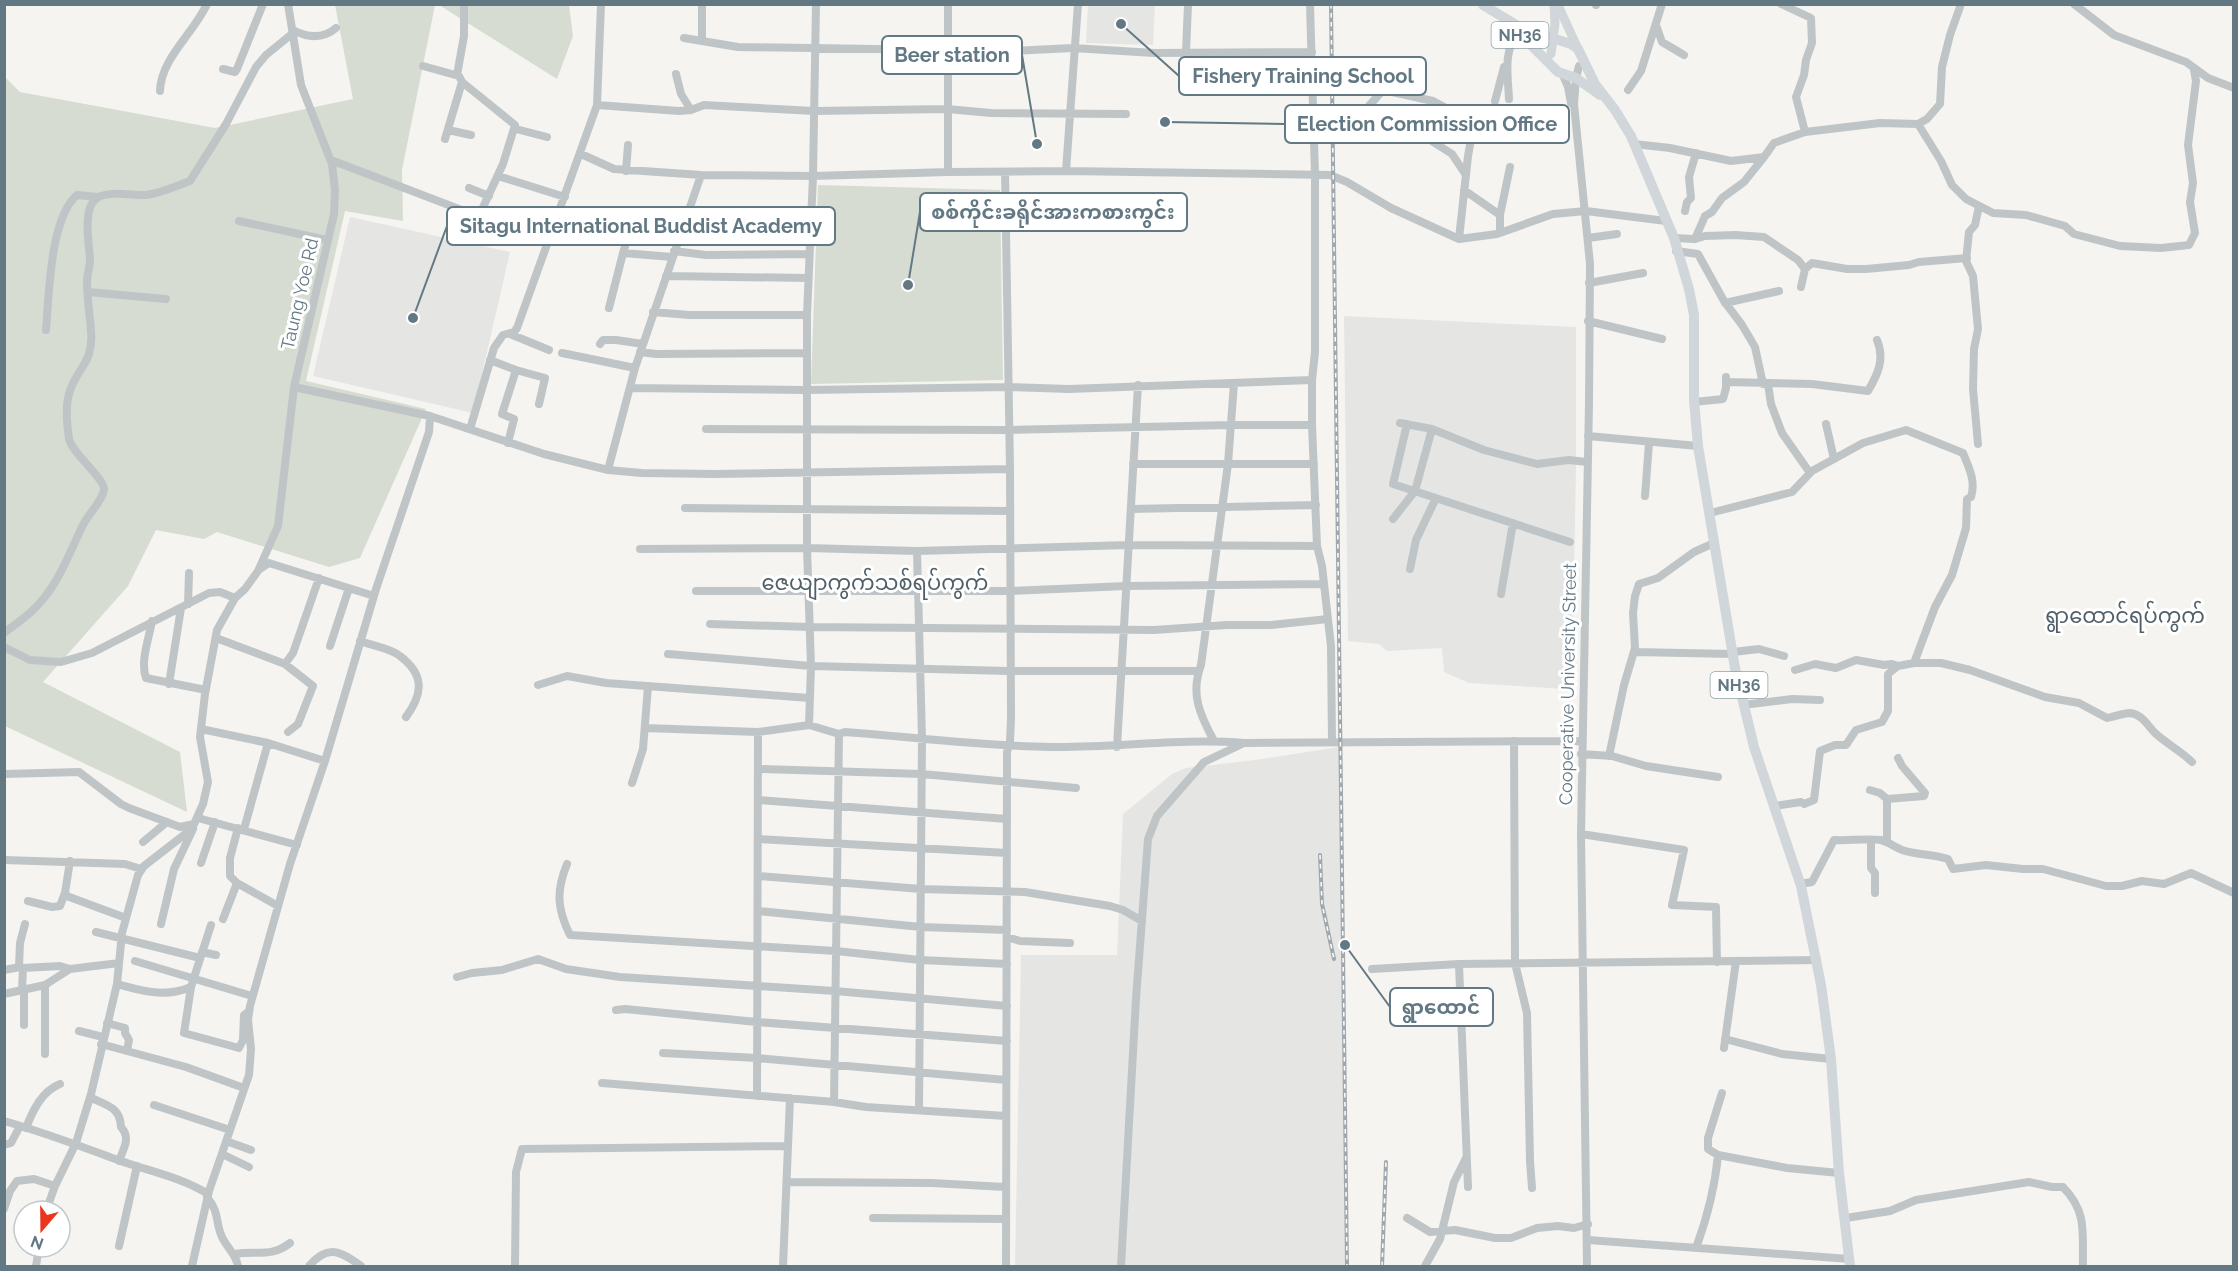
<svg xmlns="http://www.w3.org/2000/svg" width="2238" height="1271" font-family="Raleway,'Noto Sans Myanmar',sans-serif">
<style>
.built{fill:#e5e6e4}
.green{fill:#d6dcd1}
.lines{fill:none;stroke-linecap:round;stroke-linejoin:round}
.minor{stroke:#bfc5c7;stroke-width:8}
.major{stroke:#d0d6da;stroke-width:9}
.highway{stroke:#d0d6da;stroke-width:10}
.rail-casing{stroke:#a0a8ad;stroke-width:4}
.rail{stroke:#fff;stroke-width:1.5;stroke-dasharray:4.5;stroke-linecap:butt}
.labels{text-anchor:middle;stroke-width:6;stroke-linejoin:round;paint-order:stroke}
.shield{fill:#fff;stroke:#91a0a8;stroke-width:1.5}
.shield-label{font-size:16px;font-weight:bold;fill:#627883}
.street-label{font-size:18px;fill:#627883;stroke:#fff}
.quarter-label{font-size:21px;fill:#516068;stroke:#fff}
.leader{fill:none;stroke:#627883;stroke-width:2}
.callout-dot{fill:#627883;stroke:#fff;stroke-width:2}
.callout{fill:#fff;stroke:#627883;stroke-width:2}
.callout-label{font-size:20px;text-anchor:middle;font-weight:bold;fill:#627883}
</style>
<rect width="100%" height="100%" fill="#f5f4f0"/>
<path class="built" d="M1088,5H1155L1153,45L1086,43Z
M350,217L510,252L473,413L313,376Z
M1344,316L1576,327V468L1573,624L1566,689L1469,683L1444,672L1442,648L1387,651L1379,644L1348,641Z
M1339,747L1345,1266H1015L1021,955H1117L1123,814L1172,774L1186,768L1255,760Z"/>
<path class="green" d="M335,5H435L402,170L403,221L345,211L306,381L426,409L360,558L329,567L217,532L204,539L156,530L128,586L43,682L180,752L187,812L5,726V77L20,92L215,128L353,99Z
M439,5H569L573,36L557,79Z
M818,185L1000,190L1003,380L811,384Z"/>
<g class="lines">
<path class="minor" d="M702,4V41L738,47L1008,51L1073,48L1154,53L1312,52
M948,4V172
M1310,4L1315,175V352L1312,380V425L1317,546L1322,566L1331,646L1332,742
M1781,4L1811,18L1812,43L1806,60L1804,75L1796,97L1805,132
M2074,4L2114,35L2186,62L2208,78L2234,88
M1596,5V4
M1656,25L1662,42L1684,55
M293,30C308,38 323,39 336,28
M684,38L702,41
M1186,52L1188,4
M423,66L459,76L462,82L515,125L503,164L479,216
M1579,66L1576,78L1574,104L1590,264L1589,403L1581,834L1587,1266
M223,69L235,72L237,69L263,4
M1562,73L1568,87L1571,103
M676,74L681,94L691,110
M457,75L464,36V4
M1383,90L1433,101L1474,123L1468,156L1459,239
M1628,90L1641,71L1662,4
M160,91C161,58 194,33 207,4
M1509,99C1508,75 1503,54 1517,33
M1495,101L1504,67
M597,105L679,111L691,110L704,105L814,111L947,109L991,113L1126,114
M1342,118L1360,116L1383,90L1390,72L1395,64
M1918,124L1941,161L1952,185L1966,199L1993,213L2026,215L2065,226L2074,234L2120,246L2161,248L2189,245L2195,233L2190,202L2193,183L2188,145L2196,81L2194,70
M516,129L547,137
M448,130L471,135
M1408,130L1430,140L1452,154L1466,175
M445,139L462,82
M1634,144L1670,148L1731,161L1764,157L1774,143L1805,132L1880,123L1918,124L1927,119L1940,104L1942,67L1950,35L1961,4
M581,154L614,169L701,175L813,176L948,172L1066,171L1330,175L1347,182L1391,208L1459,239L1497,234L1553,214L1586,211L1666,221
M331,160L548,243
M626,171L628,145
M1066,171L1078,4
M1005,172L1010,469L1011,719L1010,741L1007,752L1006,1266
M498,176L565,197
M469,188L489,196
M1464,190L1500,215
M1685,211L1687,202L1691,198L1689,177L1696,153
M625,217H811
M239,221L327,240
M1500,232V215L1510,167
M1588,238L1617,234
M1674,238L1695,239L1705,236L1735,235L1764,237L1798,260L1805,269L1801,287
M1695,239L1705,216L1712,212L1722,198L1744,182L1764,157
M674,251L706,255L809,254
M1676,251L1698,254L1724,301L1742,325L1755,347L1763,384
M623,253L634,217
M1805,269L1812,263L1847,269H1866L1909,265L1919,262L1967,258
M666,276L808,278
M1589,283L1643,273
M88,292L166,299
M1725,303L1779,291
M609,308L623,253L672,257
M653,312L689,315H807
M1588,321L1662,339
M46,330C49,295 50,218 77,195L98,197
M510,334L549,350
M600,344L603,340H616L643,344
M640,352L656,354L807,353
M562,353L635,368
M490,360L516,370L502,414L514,419L508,443
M516,370L545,378L539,404
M1727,382L1812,384L1868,391C1878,374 1885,359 1877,340
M1768,384L1771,404L1782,433L1810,473
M294,387L430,416L544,454L608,470L642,473L714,474L1010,469
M630,388L806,390L1009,387L1069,389L1312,380
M1694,402L1723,399L1726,388V377
M1400,423L1432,429L1484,450L1537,464L1569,460L1587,462
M1407,424L1393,484L1570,542
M1826,424L1834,459
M470,429L494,348L503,335L514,332L517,328L597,105L601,4
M706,429L1009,430L1231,425H1312
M1588,436L1698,446
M1978,444L1973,389L1974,349L1978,329L1973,276L1966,261L1969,232L1975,225L1979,206
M1133,464H1314
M608,470L635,368L701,175
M1645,496L1649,443
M685,508L1010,511
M1131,509L1316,505
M1710,513L1792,492L1812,471L1863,443L1906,430L1963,453C1969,468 1976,481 1971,497L1967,499L1966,528L1952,575L1935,607L1914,663L1898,666L1888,674V711L1882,722L1856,730L1846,745H1835L1820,751L1814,800L1804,804L1801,802L1775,806
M1393,519L1415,491L1432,429
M640,549L807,548L917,551L1129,545L1317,546
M917,551L922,738L919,1109
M260,569L269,563L374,596
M1410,569L1416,540L1436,498
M696,591H1010L1126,586L1324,584
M1501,594L1513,523
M188,604L189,573
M152,621C149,638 140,662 146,678L206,690
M710,624L809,627L1154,630L1227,625H1271L1328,619
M4,633C15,624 27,617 36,607C59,584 69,553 83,525C89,513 101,503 104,490C106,480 72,453 69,439C67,425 65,407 69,394C76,368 94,364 91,331C90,315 87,298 87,282C87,274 90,267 90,259C89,244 82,208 97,198C110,190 133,196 146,195C161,193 176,186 190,181L226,124L256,67L266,55L293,33
M216,638L285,664L313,686L298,724L288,732
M360,641C373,646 390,648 400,656C425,675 423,694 406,717
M330,646L349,588
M4,647L30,660L61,662L92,653L209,593L220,592L235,598
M1634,652L1733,654
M1733,652L1759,649L1784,656
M668,654L811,666L1009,671H1199
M1914,663H1941L1970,670L2045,697L2079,703L2107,718C2114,717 2123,713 2130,713C2142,714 2148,726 2155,733C2167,744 2181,751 2192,762
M285,664L293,653L319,578
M1795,670L1815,664L1836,668L1856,660L1884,665L1892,664L1898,666
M169,684L181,608
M538,685L567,676L606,683L810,698
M1743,705L1792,699L1820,700
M809,725L811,666L807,548V315L813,176L816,4
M645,728L758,732L809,725L839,734L845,732C913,737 982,746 1051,747C1115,748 1180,738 1244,743L1582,741
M201,729L268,743L325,761
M1214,741C1200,715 1190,694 1201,665L1228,464L1234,383
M1514,741L1515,963L1527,1013L1530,1161L1532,1188
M1117,747L1138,385
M1581,754L1612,756L1646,766L1718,777
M1609,756L1624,685L1635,648L1633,613L1635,596L1639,584L1658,578L1694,552L1714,543
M758,769L922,774L1076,788
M4,774L79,772L121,804L129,808L180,827L194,824L203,804L208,782L200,737L205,694L217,630L235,598L245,589L258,571L278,526L294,387L334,214L335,190L332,164L301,85L288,4
M632,783L643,749L648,686
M1870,790L1880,793L1887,799V842
M1887,799L1924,796L1925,793L1902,766L1898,758
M758,800L1007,819
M198,818L297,845
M238,828L230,858V876L237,883L278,906
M244,829L268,743
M1581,834L1684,850L1672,905L1716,907L1717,962
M758,839L1007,853
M1871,840V868L1875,873V893
M143,842L167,822
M4,860L125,864L141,869
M201,863L215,822
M567,864C556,891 557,909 570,935L836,951L920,960L1007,964
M758,876L921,889L1025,892L1110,906L1123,910L1142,921
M1800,884L1812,882L1834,840C1849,841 1865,838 1881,840C1889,842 1894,847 1902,850C1916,855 1933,854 1948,859L1953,869L1986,865L2023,869H2043L2106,886H2122L2142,881L2164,884L2191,873L2234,893
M64,895L126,918
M28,901L52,907L60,906L65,893L70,861
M758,911L921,927L1007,930
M223,919L237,883
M25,924L20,943L19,966L23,968L60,966L70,969
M161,924L174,869L193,829
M211,925L191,987L184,1033L239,1048L243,1040L244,1015L249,1011
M96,932L200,958
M1007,937L1020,941L1070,943
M202,952L216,955
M135,961L252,996
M1459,964L1468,1187
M1372,969L1459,964L1817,960
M4,970L20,967
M457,977L472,973L502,970L538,959L566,969L620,977L835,991L1007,1006
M117,984C142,991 165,998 191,987
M24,990V1025
M22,991L23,968
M4,994L45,985L70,969L119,963
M616,1010L625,1009L757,1022L1007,1041
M107,1023L125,1028V1033L129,1040L127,1051
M79,1031L103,1037
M1725,1039L1782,1054L1831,1059
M101,1044L186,1067L244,1088
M1724,1048L1736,961
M663,1053L757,1058L1006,1080
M45,1054V985
M602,1083L834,1102L866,1107L1006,1116
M1722,1093L1708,1138V1149L1718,1155L1787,1168L1839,1173
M757,1096L758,732
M90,1097C106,1106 120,1106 121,1127C131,1138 124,1147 119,1161
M834,1102L839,734
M154,1105L230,1130
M4,1121C43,1132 80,1146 118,1160C148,1171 181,1177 208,1194
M26,1128C33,1110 42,1091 60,1084
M226,1141L251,1150
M4,1145L11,1143L20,1126
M222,1154L249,1167
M787,1182L932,1183L1005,1187
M207,1197C220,1213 215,1222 222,1237C227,1248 236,1254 238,1266
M4,1209L10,1191L17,1181L34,1179L55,1186
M46,1211L55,1186L76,1143L91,1094L117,984L122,933L138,875L144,866L193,828
M873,1218L1005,1219
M1407,1218L1430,1232L1455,1230L1495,1238H1511L1537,1228L1558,1226L1574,1228L1588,1224
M1846,1218L1890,1211L1916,1200L2029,1182L2052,1187H2063C2088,1213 2082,1233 2083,1266
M1588,1240L1850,1259
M119,1246L137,1166
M1696,1248C1707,1218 1715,1187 1718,1155
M235,1254C256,1250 271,1258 290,1243
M36,1266L39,1247
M192,1266L209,1191L249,1075L251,1049L248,1020L250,1006L290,864L325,761L376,589L429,432L430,416
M309,1266C328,1244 340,1251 361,1266
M515,1266L516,1172L522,1149L788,1146
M783,1266L790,1098
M1121,1266L1136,999L1148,839L1157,816L1204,762L1242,744
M1425,1266L1440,1239L1454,1182L1466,1158"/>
<path class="major" d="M1558,5L1578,49
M1551,54L1555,24L1554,4"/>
<path class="highway" d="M1483,5L1523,29L1571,44L1578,49L1595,84L1615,110L1631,136L1674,238L1689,289L1694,315V400L1698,446L1735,668L1754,747L1801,886L1821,985L1831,1059L1839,1173L1850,1266
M1510,28L1527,41L1558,72L1576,78L1600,95"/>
<g class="rail-casing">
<path id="rail" d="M1331,4L1347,1266
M1320,855L1322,904L1334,959
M1382,1266L1386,1162"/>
</g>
<use href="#rail" class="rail"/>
</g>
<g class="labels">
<g class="shield">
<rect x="1491.5" y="22" width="57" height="26" rx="4.5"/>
<rect x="1710.5" y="672" width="57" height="26" rx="4.5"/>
</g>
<g class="shield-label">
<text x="1520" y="41">NH36</text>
<text x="1739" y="691">NH36</text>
</g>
<g class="street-label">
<text transform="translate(300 294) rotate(-77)" y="6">Taung Yoe Rd</text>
<text transform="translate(1568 684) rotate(-89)" y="6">Cooperative University Street</text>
</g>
<g class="quarter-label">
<text x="875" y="590">ဇေယျာကွက်သစ်ရပ်ကွက်</text>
<text x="2125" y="623">ရွာထောင်ရပ်ကွက်</text>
</g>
</g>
<path class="leader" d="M1037 144L1022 55M1121 24L1179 76M1165 122L1285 124M908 285L920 212M413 318L447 226M1345 945L1390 1007"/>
<g class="callout-dot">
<circle cx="1037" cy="144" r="6"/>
<circle cx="1121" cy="24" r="6"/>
<circle cx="1165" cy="122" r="6"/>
<circle cx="908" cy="285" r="6"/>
<circle cx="413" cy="318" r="6"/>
<circle cx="1345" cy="945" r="6"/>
</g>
<g class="callout">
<rect x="882" y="36" width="140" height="38" rx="6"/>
<rect x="1179" y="57" width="247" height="38" rx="6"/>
<rect x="1285" y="105" width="284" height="38" rx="6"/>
<rect x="920" y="193" width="267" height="38" rx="6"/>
<rect x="447" y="207" width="388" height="38" rx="6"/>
<rect x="1390" y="988" width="103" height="38" rx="6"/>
</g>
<g class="callout-label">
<text x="952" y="62">Beer station</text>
<text x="1303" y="83">Fishery Training School</text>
<text x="1427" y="131">Election Commission Office</text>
<text x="1053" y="219">စစ်ကိုင်းခရိုင်အားကစားကွင်း</text>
<text x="641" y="233">Sitagu International Buddist Academy</text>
<text x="1441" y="1014">ရွာထောင်</text>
</g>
<rect width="2238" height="1271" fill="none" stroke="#627883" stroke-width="12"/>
<g transform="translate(42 1229) rotate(200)"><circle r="28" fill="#ffffff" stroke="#c0c9cd" stroke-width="1.5"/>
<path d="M0-4.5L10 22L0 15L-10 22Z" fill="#e9361c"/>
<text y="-9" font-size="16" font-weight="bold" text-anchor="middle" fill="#627883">N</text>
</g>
</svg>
